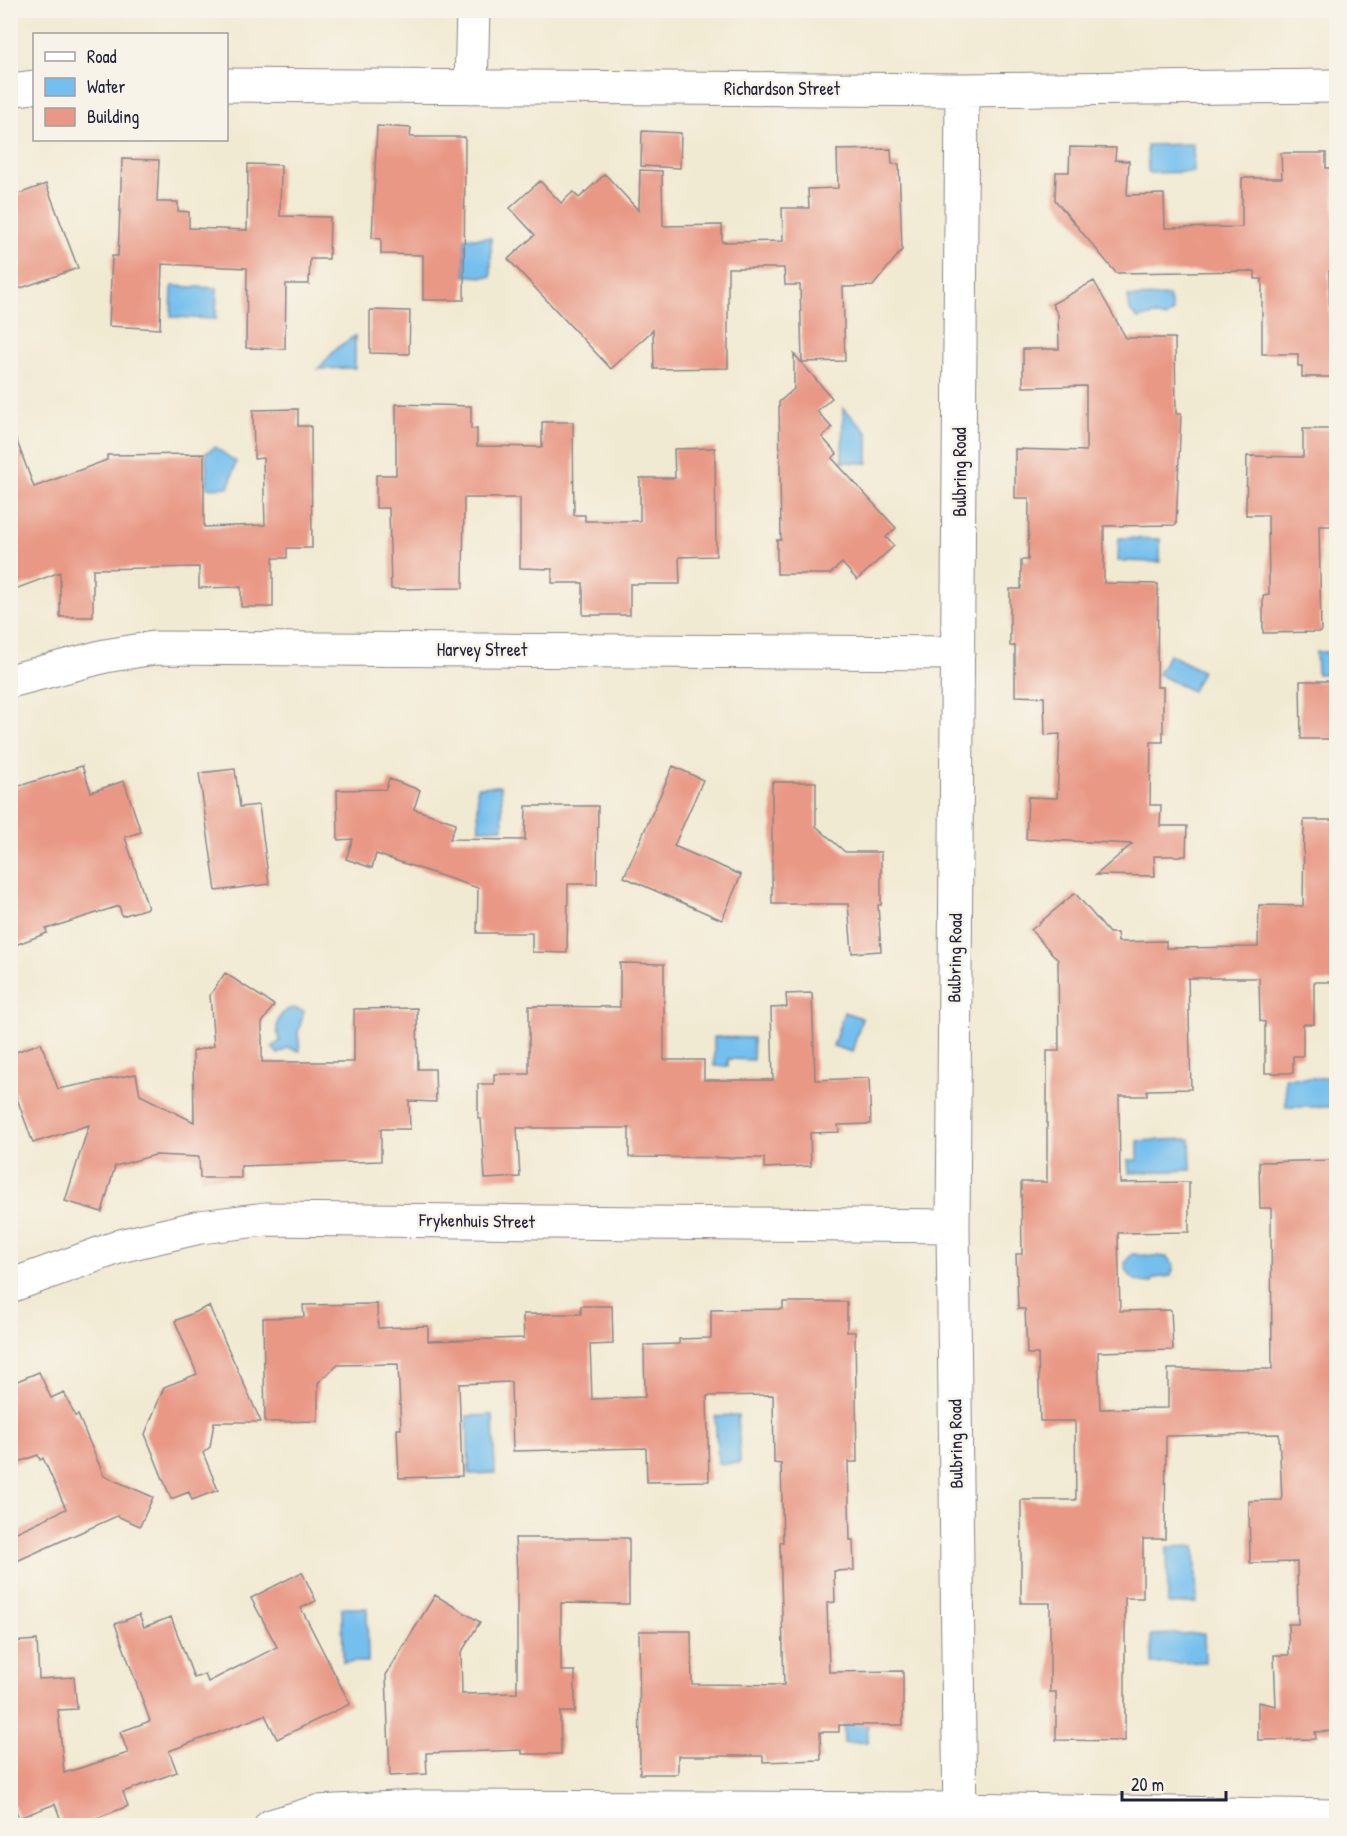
<svg xmlns="http://www.w3.org/2000/svg" width="1347" height="1836" font-family="'Patrick Hand',sans-serif">
<style>
.water{fill:#75bfee;stroke:#4c7094;stroke-width:1.5}
.building{fill:#e99885}
.lines{fill:none;stroke-linecap:round;stroke-linejoin:round}
.minor-casing{stroke:#8a8687;stroke-width:35}
.minor{stroke:#fff;stroke-width:33}
.labels{text-anchor:middle;stroke-width:5;stroke-linejoin:round;paint-order:stroke}
.street-label{font-size:18px;fill:#22223b;stroke:#f7f3e8}
</style>
<rect width="100%" height="100%" fill="#f7f3e8"/>
<filter id="ink" filterUnits="userSpaceOnUse"><feTurbulence type="fractalNoise" baseFrequency=".0167" numOctaves="2"/><feDisplacementMap in="SourceGraphic" scale="12" xChannelSelector="R" yChannelSelector="G"/><feConvolveMatrix kernelMatrix="1 2 1 2 8 2 1 2 1" color-interpolation-filters="sRGB"/></filter>
<filter id="wash" filterUnits="userSpaceOnUse"><feTurbulence type="fractalNoise" baseFrequency=".008" numOctaves="4" result="noise"/><feDisplacementMap in="SourceGraphic" scale="24" xChannelSelector="R" yChannelSelector="G"/><feGaussianBlur stdDeviation="1.35" result="paint"/><feColorMatrix in="noise" values="0 0 0 0 0 0 0 0 0 0 0 0 0 0 0 0 0 1.4 0 .05"/><feComposite in="paint" operator="in"/></filter>
<g filter="url(#wash)">
<rect width="100%" height="100%" fill="#f1ead3"/>
<path class="water" d="M1193,144L1194,172L1148,173L1147,145Z
M465,238H491V277L465,276Z
M172,286L217,288L216,319L171,317Z
M1169,296L1173,312L1165,318L1154,315L1138,319L1130,311L1128,297Z
M355,336V368L318,369L338,347Z
M843,408L868,433V463L842,462Z
M215,447L236,462L229,487L207,488L206,453Z
M1119,538L1160,539V562L1118,561Z
M1316,652H1336V674H1317Z
M1169,654L1202,671L1192,691L1158,674Z
M501,786L503,828L479,829L477,787Z
M292,1008L304,1011L298,1033L300,1051L288,1048L278,1054L272,1047L280,1041C274,1028 277,1013 292,1008Z
M844,1012L862,1018L852,1052L833,1046Z
M714,1037L753,1038V1060L728,1059V1066H714Z
M1285,1078H1333L1334,1107H1286Z
M1190,1139L1191,1170L1129,1173L1128,1160H1138V1141Z
M1132,1254L1167,1257L1174,1266L1171,1276L1155,1278L1151,1283C1136,1283 1126,1278 1125,1262Z
M493,1415L495,1473L469,1474L467,1416Z
M738,1415L740,1463L718,1464L715,1416Z
M1195,1546L1197,1603L1168,1604L1167,1547Z
M342,1608H367L368,1662H343Z
M1204,1633L1205,1662L1152,1664L1151,1635Z
M866,1700L868,1742L844,1743L843,1701Z"/>
<g id="blocks">
<path class="building" d="M377,126L411,128L410,137H465L464,300H423V255L381,254V239L372,238Z
M642,131L681,133L680,168L641,166Z
M1070,147L1116,148L1115,160L1129,161L1127,195L1164,194L1165,228L1242,227V178H1282L1281,153H1326V168H1334V217H1336V271H1329L1331,377H1302V366H1298V354H1262V279H1255V271L1116,273L1055,200L1056,172H1069Z
M891,149L892,164H899L902,250L873,286L843,287L845,361L802,362L800,285H785L784,268H728V368L654,369L653,330L611,369L508,259L535,235L510,208L540,181L561,203L573,192L579,198L605,174L639,211L640,170L662,171L663,226L722,225V242L783,241L782,208H809L808,189L838,188L837,150Z
M122,159L159,160L157,202H178V211L189,212V228L247,230L248,164L281,165L280,216L330,217L329,259H310L309,284H286L285,349L246,348L247,268L162,264L160,329L109,326L112,256H118Z
M46,184L78,268L10,292V197Z
M1094,281L1126,338H1175L1176,414H1181L1176,525L1104,526V583L1158,584L1157,687H1163V742H1151L1150,805H1161L1160,826H1187L1186,856H1154L1155,876L1096,875L1132,844L1026,839L1028,797L1057,798L1060,734L1045,735L1044,697L1015,696V646H1010V589H1021V560H1028L1029,498H1015V449L1086,451V386L1023,387V349H1059L1058,315L1052,304Z
M370,310L410,311L409,354L370,353Z
M794,354L832,398L817,411L832,428L822,437L837,454L832,458L896,528L886,537L894,546L857,580L842,563L830,574H777V540H781L779,402L794,389Z
M396,404L471,406V429H477V446L542,447V422H573L574,515H585V521H640V478H675L674,449L715,448L716,556L679,557L680,584H630V615H583V583H552V569L520,568V498H464L463,588L391,589L389,508H376V475H396Z
M298,409V426H311L312,548H287V558H273V607H241V587L199,588V567L93,569V617H60V572L10,591V432L13,431L34,487L107,460V455L204,454V527L265,525L263,458L254,459L253,410Z
M1303,429H1336V526H1319L1321,632L1263,633V596L1269,595L1268,515H1246L1247,456L1303,457Z
M1300,681H1330V689H1336V739H1301Z
M82,766L91,792L124,781L141,832L125,837L148,908L122,916L119,906L46,929L47,933L10,947V789Z
M673,766L703,780L674,846L741,875L722,920L624,877Z
M235,769L240,807L259,805L269,884L216,891L199,773Z
M389,779L420,790L414,809L456,823L450,839L525,840L526,806H598L597,884H568L567,953L532,952V933H477L478,888L376,854L372,868L346,859L353,839L338,840L337,790L386,789Z
M772,782H816V826L845,852H881V905H878L881,951L852,953L848,904H772Z
M1304,820H1336V974H1333V982H1314V1024H1303V1056H1293V1073H1265V1022L1260,1021L1259,978H1188L1191,1089L1147,1090V1096H1119L1120,1183L1189,1182V1232L1118,1233L1120,1311L1171,1310L1173,1350L1098,1352L1100,1409L1168,1408V1369H1272L1271,1208H1260L1259,1162L1336,1160V1731L1315,1732L1316,1739L1258,1740V1702L1276,1706L1274,1655H1289L1288,1624H1298L1297,1562L1250,1563L1249,1501L1282,1500L1279,1434L1166,1436L1165,1539H1143V1598H1125V1741L1056,1740V1692H1050V1603H1021V1500H1076L1075,1421H1040L1038,1354H1027L1025,1309H1018L1016,1254H1022L1021,1182H1047V1051H1059L1058,960L1031,930L1075,893L1109,933H1117L1118,942L1166,941V948L1258,947L1259,905L1303,906Z
M620,963L664,964V1060H704V1080H773L771,1008L787,1007L786,994L812,993L815,1080L869,1078L871,1124L838,1125L839,1132L810,1133L811,1166L764,1168V1158L629,1157V1128H517L520,1177L485,1179L481,1119H478V1084H494V1074H529V1006L620,1007Z
M225,973L274,1005L262,1023V1062H354V1009L417,1008L418,1069H435L436,1102L409,1101L410,1129H381V1161L241,1166V1178H200L199,1157L155,1155L115,1166L102,1212L65,1201L89,1125L33,1143L10,1079V1054L41,1043L58,1089L136,1074L140,1095L194,1122L193,1051L214,1046L210,995Z
M783,1302H847V1332H855L857,1462H848L850,1540H853L854,1570L834,1571L835,1602L827,1603L829,1672L903,1671V1725H839V1732H820L821,1760L763,1762V1756H678V1774H640L639,1631H691L692,1684L784,1685L780,1542H783L781,1464L774,1463L773,1395L707,1396L709,1481L647,1482L646,1448L513,1451L511,1382L459,1384L462,1476L399,1478L397,1429H401L398,1364L338,1365L318,1383V1421L265,1422L263,1318L304,1317L303,1305L377,1304L378,1328L428,1326V1341L524,1338L523,1314H581V1306H612L613,1344L590,1345L592,1399L645,1397L644,1345L679,1344V1339L711,1338V1310L783,1309Z
M209,1306L261,1422H214L210,1447L203,1453L218,1490L192,1500L189,1492L171,1499L145,1434L164,1387L197,1374L175,1321Z
M39,1372L51,1398L64,1392L75,1416L78,1415L104,1476L153,1497L140,1526L117,1516L10,1564V1535L66,1509L43,1458L40,1460L38,1455L10,1465V1384Z
M515,1538H629V1604L561,1603V1671H575V1712H560L561,1754H522V1750L426,1753L427,1774L390,1776L386,1675L435,1595L480,1622L461,1653L462,1694L517,1693V1570Z
M302,1572L316,1601L301,1608L350,1704L277,1739L265,1715L169,1751L177,1772L123,1792L128,1806L77,1826H63L55,1804L19,1818L10,1797V1642L37,1640L39,1679L74,1677L77,1709L58,1710L64,1773L128,1753L120,1732L150,1721L115,1624L139,1615L144,1627L171,1617L194,1678L205,1674L208,1682L277,1647L251,1598Z"/>
</g>
</g>
<g filter="url(#ink)">
<use href="#blocks" fill-opacity="0" stroke="#8a8687" stroke-width="1.5"/>
<g class="lines">
<g class="minor-casing">
<path id="minor" d="M226,85L962,90L1336,86
M471,87L473,10
M10,90L34,87
M10,681L105,656L154,648L958,653
M10,1286L124,1245L200,1227L266,1219L953,1226
M271,1826L317,1812L415,1807L960,1809L1336,1816
M960,1826L953,1226L962,90"/>
</g>
<use href="#minor" class="minor"/>
</g>
</g>
<g class="labels">
<g class="street-label">
<text x="782" y="95">Richardson Street</text>
<text transform="translate(960 472) rotate(-90)" y="6">Bulbring Road</text>
<text x="482" y="656">Harvey Street</text>
<text transform="translate(955 958) rotate(-89)" y="6">Bulbring Road</text>
<text transform="translate(477 1221) rotate(1)" y="6">Frykenhuis Street</text>
<text transform="translate(956 1444) rotate(-91)" y="6">Bulbring Road</text>
</g>
</g>
<rect width="1347" height="1836" fill="none" stroke="#f7f3e8" stroke-width="36"/>
<rect x="33" y="33" width="195" height="108" fill="#f7f3e8" stroke="#a29fa3" stroke-width="1.5"/>
<rect x="45" y="52" width="30" height="9" fill="#ffffff" stroke="#a29fa3" stroke-width="1.5"/>
<text x="87" y="63" font-size="18" fill="#22223b">Road</text>
<rect x="45" y="78" width="30" height="18" fill="#75bfee" stroke="#a29fa3" stroke-width="1.5"/>
<text x="87" y="93" font-size="18" fill="#22223b">Water</text>
<rect x="45" y="108" width="30" height="18" fill="#e99885" stroke="#a29fa3" stroke-width="1.5"/>
<text x="87" y="123" font-size="18" fill="#22223b">Building</text>
<path d="M1122 1791v9h104v-9" fill="none" stroke="#22223b" stroke-width="3"/>
<text x="1131" y="1791" font-size="18" fill="#22223b" stroke="#f7f3e8" stroke-width="4.5" paint-order="stroke">20 m</text>
</svg>
